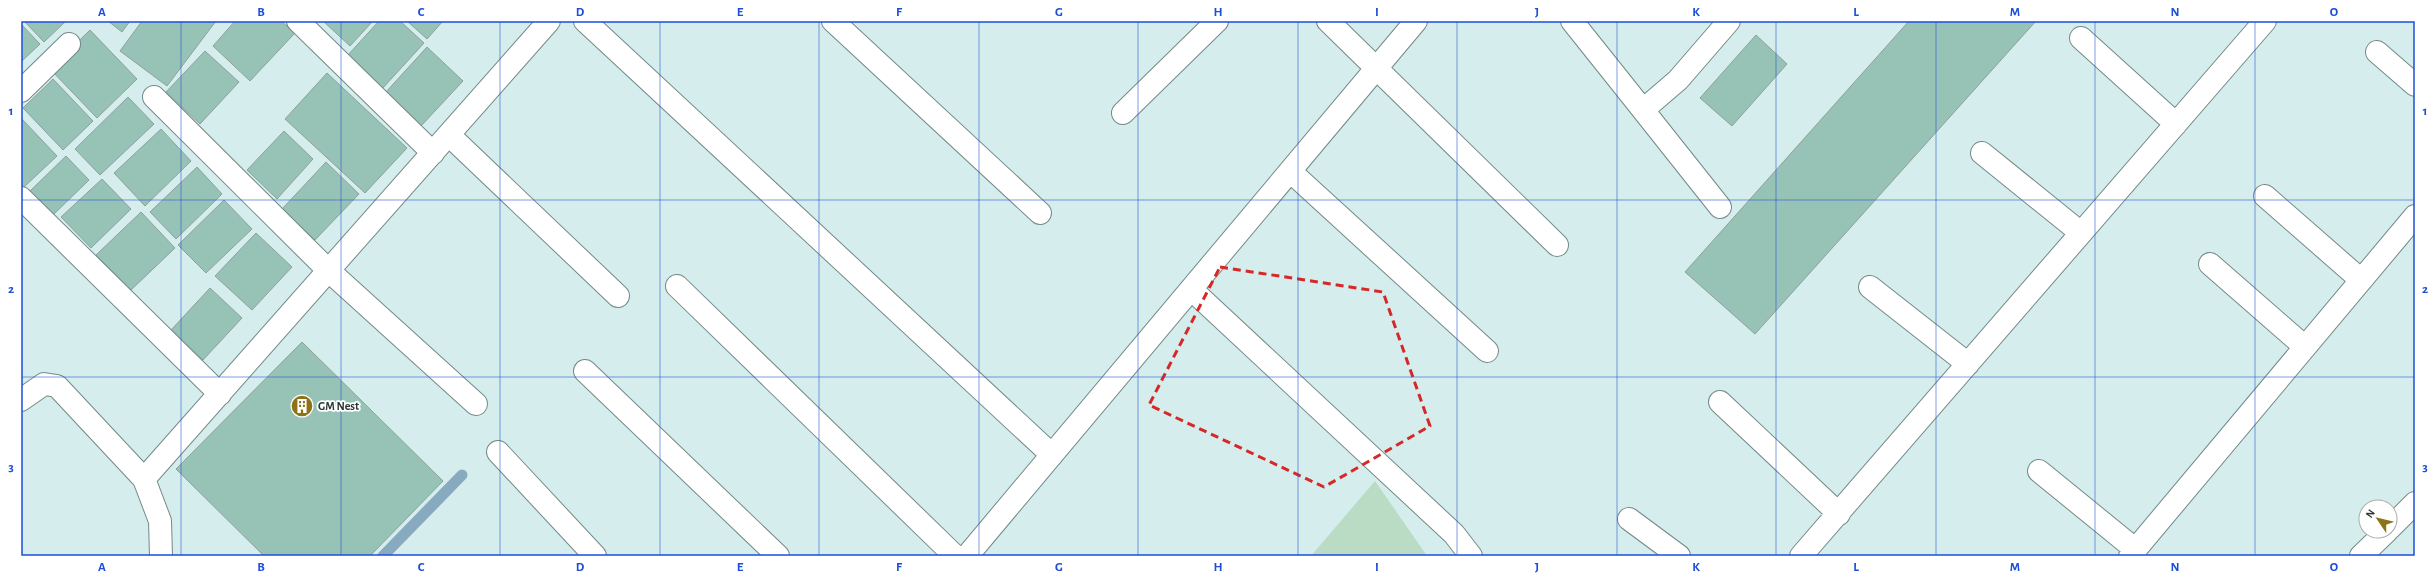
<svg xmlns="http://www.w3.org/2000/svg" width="2436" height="577" font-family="'Alegreya Sans',sans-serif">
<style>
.green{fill:#badbc4}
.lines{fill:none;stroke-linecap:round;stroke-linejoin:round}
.stream{stroke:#88aac1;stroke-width:11}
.building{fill:#97c3b7;stroke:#8da19b}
.minor-casing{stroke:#748989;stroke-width:24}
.minor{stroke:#fff;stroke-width:22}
.marked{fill:none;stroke:#d62828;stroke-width:3;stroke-dasharray:8 5;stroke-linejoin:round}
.grid{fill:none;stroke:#1d4ed8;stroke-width:1;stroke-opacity:0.55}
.labels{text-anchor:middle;stroke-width:3.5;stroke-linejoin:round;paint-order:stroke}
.poi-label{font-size:12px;font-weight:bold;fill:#2d3636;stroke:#fff;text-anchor:start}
.neatline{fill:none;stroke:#1d4ed8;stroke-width:1.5}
.grid-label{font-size:13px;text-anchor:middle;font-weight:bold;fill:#1d4ed8}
</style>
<rect width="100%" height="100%" fill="#d5edec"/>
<path class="green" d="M1375,481L1427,556H1311Z"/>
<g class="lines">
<path class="stream" d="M383,556L462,475"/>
</g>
<path class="building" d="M24,21H66L44,42Z
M108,21H130L122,32Z
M142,21H216L167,86L120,51Z
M235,21H281L295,33L250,81L213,46Z
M323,21H373L350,46Z
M379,21H400L424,43L382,89L347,56Z
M407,21H443L427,39Z
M1909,21H2036L1755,334L1685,272Z
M21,24L40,44L21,62Z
M90,30L137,79L97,118L50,69Z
M1756,35L1787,64L1732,126L1700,98Z
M427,47L463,81L421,126L385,93Z
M205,51L239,82L200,124L166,92Z
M327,73L407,148L365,193L285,119Z
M53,79L93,121L63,150L23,108Z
M128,97L154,124L100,175L75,149Z
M21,118L57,156L23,188L21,186Z
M161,129L191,161L145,206L114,173Z
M284,131L313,159L277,199L247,170Z
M66,156L89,180L52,216L29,192Z
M326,162L359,194L315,240L282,209Z
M197,167L222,194L176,239L150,212Z
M102,179L131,209L91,248L61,217Z
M224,200L252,229L206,273L178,245Z
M141,212L175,248L131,290L96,255Z
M256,233L292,267L252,310L215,276Z
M210,288L242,318L203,360L171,330Z
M302,342L443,481L370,556H264L176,469Z"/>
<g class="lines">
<g class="minor-casing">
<path id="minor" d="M298,21L433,153
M585,21L1052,455
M833,21L1040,213
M1328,21L1557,245
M1572,21L1643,110L1678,80L1729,21
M2081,38L2176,124
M2377,52L2415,85
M21,91L69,44
M154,97L328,270L476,404
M1643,110L1720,207
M1123,113L1217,21
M449,135L618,296
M1982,153L2081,233
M1290,171L1487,351
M2265,196L2361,280
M21,198L220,394
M2210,264L2305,347
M677,286L955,556
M1870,287L1968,364
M1191,289L1454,534L1471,556
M585,371L778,556
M21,400L44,384L57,386L144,479L160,521L161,556
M1720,402L1839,514
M498,452L595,556
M2039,471L2136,550
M144,479L549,21
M1629,519L1679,556
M2390,528L2415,503
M967,556L1416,21
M1801,556L2265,21
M2130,556L2415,216
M2361,556L2387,531"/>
</g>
<use href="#minor" class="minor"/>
</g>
<path class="marked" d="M1220,267L1383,292L1430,426L1324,487L1149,405Z"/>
<path class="grid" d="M181,21V556M341,21V556M500,21V556M660,21V556M819,21V556M979,21V556M1138,21V556M1298,21V556M1457,21V556M1617,21V556M1776,21V556M1936,21V556M2095,21V556M2255,21V556M21,200H2415M21,377H2415"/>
<defs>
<g id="building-disc" transform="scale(1.15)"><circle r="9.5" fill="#8c7317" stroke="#fff"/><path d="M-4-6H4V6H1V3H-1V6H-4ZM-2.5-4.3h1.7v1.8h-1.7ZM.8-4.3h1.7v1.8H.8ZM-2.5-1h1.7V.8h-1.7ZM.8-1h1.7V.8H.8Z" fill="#fff"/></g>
</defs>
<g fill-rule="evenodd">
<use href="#building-disc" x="302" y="406"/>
</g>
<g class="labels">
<g class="poi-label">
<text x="318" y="410">GM Nest</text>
</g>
</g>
<rect width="2436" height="577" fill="none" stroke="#ffffff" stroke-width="44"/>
<g transform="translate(2378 519) rotate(305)"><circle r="19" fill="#ffffff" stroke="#abafaf"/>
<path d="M0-3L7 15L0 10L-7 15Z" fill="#8c7317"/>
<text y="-6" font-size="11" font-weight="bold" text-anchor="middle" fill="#2d3636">N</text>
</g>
<rect x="22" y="22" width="2392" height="533" class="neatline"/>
<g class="grid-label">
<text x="102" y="16">A</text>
<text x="261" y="16">B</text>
<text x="421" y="16">C</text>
<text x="580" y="16">D</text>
<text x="740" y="16">E</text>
<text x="899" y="16">F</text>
<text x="1059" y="16">G</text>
<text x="1218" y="16">H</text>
<text x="1377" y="16">I</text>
<text x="1537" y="16">J</text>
<text x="1696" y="16">K</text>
<text x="1856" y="16">L</text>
<text x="2015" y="16">M</text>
<text x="2175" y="16">N</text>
<text x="2334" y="16">O</text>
<text x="11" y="115">1</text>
<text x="2425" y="115">1</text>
<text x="11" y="293">2</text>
<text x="2425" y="293">2</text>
<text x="11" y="471">3</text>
<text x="2425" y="471">3</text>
<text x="102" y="571">A</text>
<text x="261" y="571">B</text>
<text x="421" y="571">C</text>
<text x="580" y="571">D</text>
<text x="740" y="571">E</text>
<text x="899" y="571">F</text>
<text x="1059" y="571">G</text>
<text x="1218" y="571">H</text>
<text x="1377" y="571">I</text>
<text x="1537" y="571">J</text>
<text x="1696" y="571">K</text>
<text x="1856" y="571">L</text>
<text x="2015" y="571">M</text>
<text x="2175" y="571">N</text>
<text x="2334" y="571">O</text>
</g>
</svg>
